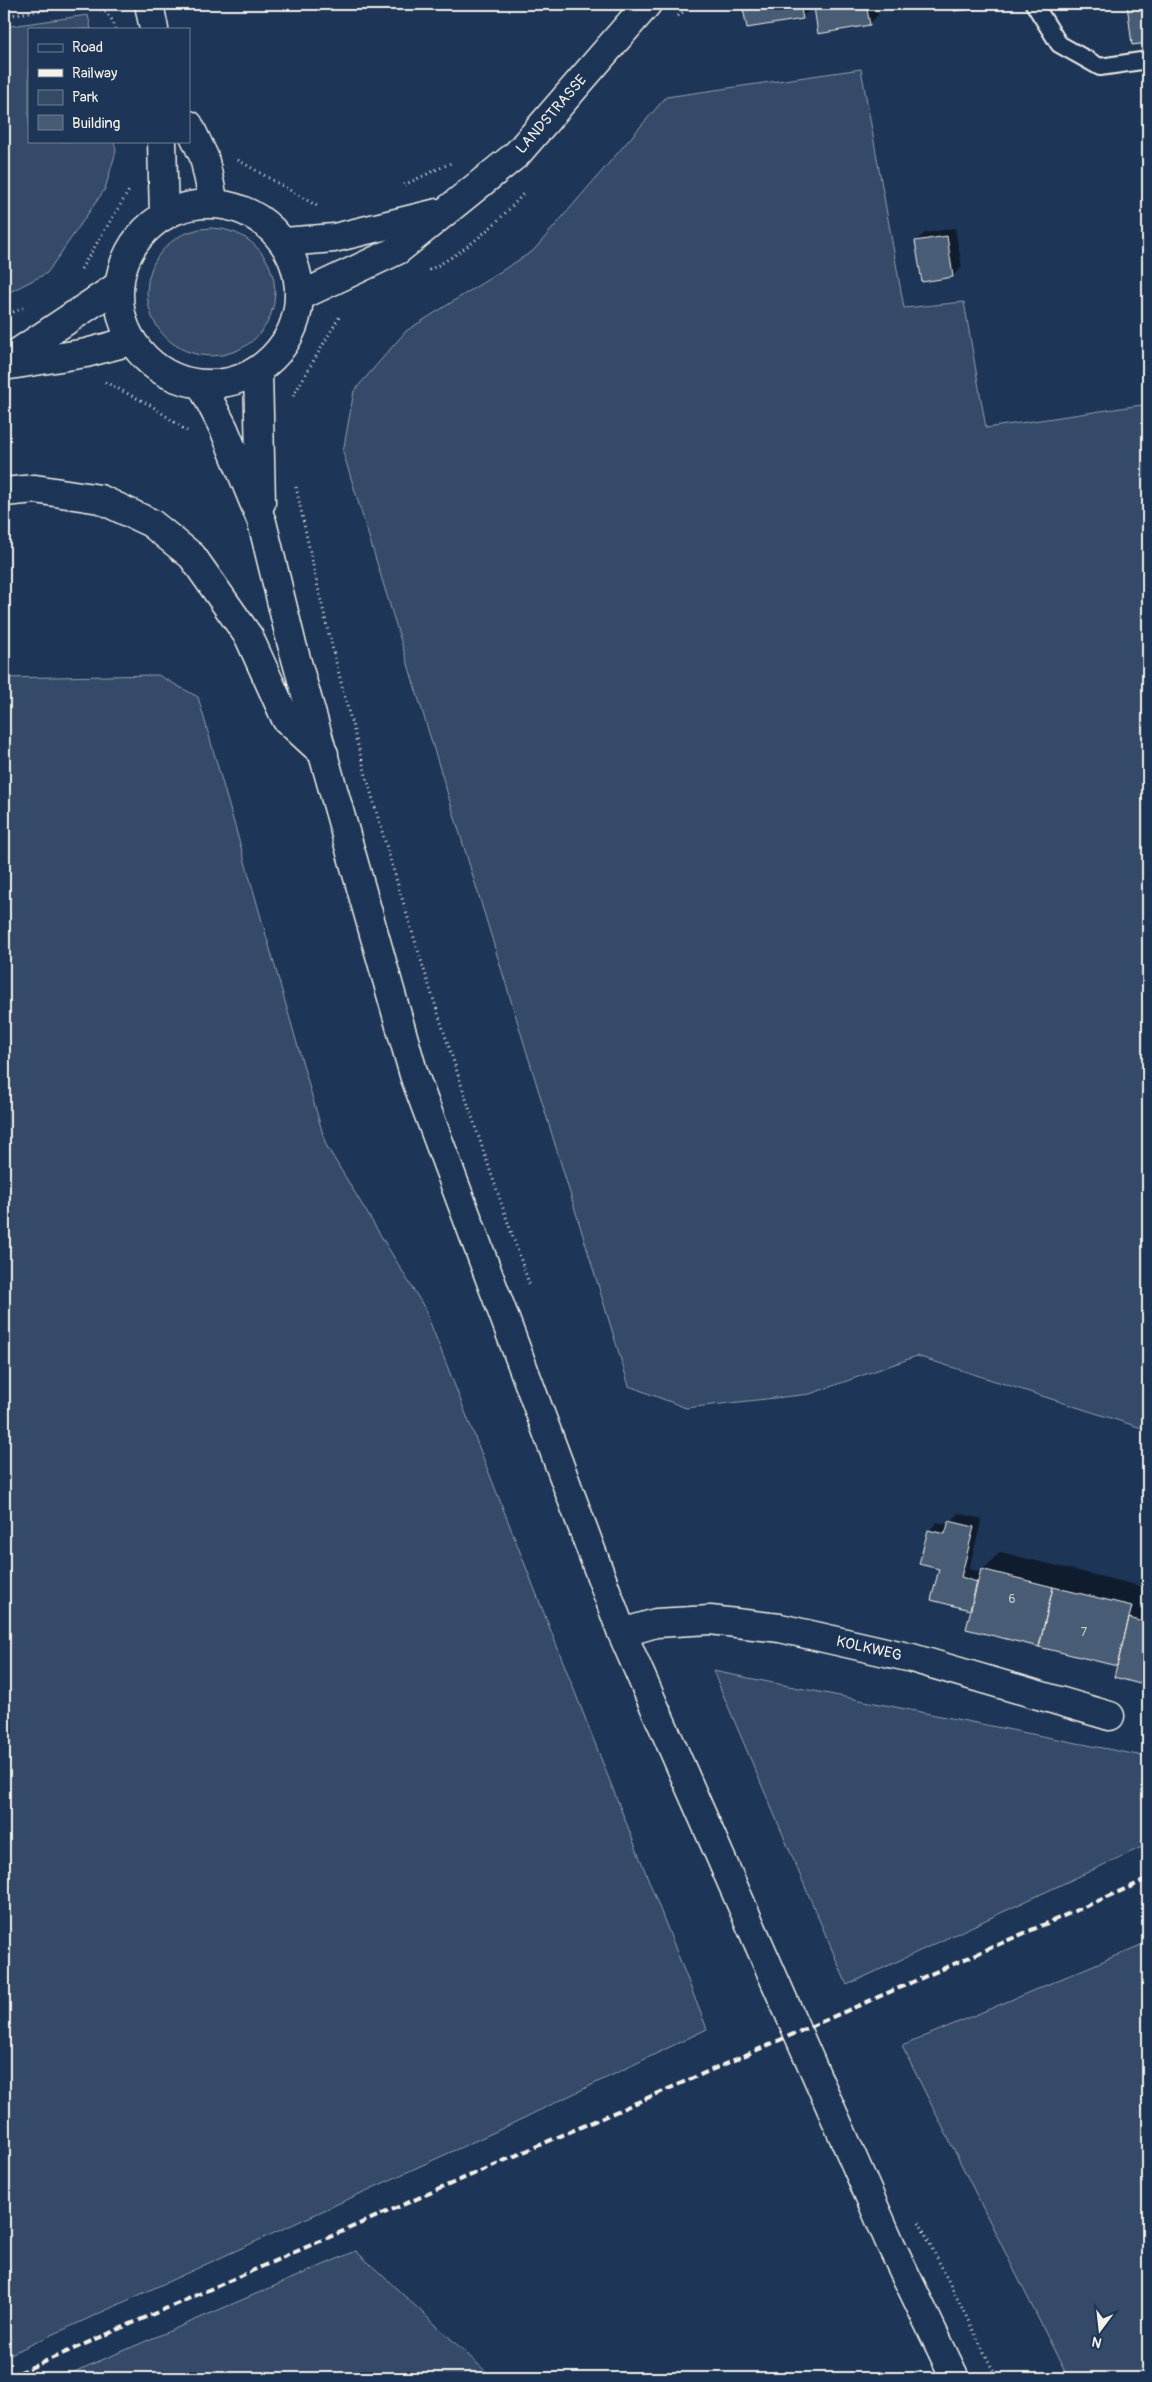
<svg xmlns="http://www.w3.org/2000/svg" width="1152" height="2382" font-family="Pangolin,sans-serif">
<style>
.green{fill:#354a67;stroke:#949ea8}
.shadow{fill:#0007}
.building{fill:#485b74;stroke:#f4f1e8}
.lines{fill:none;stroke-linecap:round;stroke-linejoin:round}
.service-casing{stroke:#f4f1e8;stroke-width:20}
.minor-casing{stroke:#f4f1e8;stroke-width:31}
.tertiary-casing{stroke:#f4f1e8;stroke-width:31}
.secondary-casing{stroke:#f4f1e8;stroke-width:31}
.primary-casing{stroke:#f4f1e8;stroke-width:31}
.path{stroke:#f4f1e8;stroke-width:3;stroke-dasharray:1 4;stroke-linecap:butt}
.service{stroke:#1d3557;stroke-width:16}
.minor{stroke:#1d3557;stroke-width:28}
.tertiary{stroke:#1d3557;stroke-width:28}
.secondary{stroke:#1d3557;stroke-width:28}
.primary{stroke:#1d3557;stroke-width:28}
.rail{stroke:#f4f1e8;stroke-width:4;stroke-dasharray:8 4;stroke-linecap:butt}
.labels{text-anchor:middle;stroke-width:4;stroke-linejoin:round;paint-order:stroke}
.number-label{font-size:12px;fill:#c9cccb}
.street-label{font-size:15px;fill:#f4f1e8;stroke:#1d3557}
</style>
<rect width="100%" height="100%" fill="#1d3557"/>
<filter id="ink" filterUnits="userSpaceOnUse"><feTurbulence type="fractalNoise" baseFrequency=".02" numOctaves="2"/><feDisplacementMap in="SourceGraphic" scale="10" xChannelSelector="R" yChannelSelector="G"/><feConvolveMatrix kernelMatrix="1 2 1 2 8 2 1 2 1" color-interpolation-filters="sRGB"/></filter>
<g filter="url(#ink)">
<path class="green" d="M88,15L91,29H29V141H114L116,151L105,189L47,273L4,295V27Z
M861,69L904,308L964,302L986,428L1148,404V1430L917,1356L810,1394L686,1408L629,1386L343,452L354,391L406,331L533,251L666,97Z
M147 292a64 64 0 1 1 128 0a64 64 0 1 1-128 0Z
M158,675L198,697L326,1145L424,1307L707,2029L501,2129L4,2357V678Z
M713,1671L1148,1757V1844L847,1985Z
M1148,1942V2378H1068L902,2046Z
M356,2251L493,2378H60Z"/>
<path class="shadow" d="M744,4H810L811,9L802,17L748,26Z
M819,4H876L878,15L869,24L815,8Z
M955,4H1007L955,10Z
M1128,4H1148V42L1133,44Z
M955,228L962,267L953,276L916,241L925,233Z
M958,1513L982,1519L969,1569L981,1572L1000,1552L1148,1588L1143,1611L1148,1612V1674L1140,1682L1119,1662L973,1605L970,1609L940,1568L929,1531L937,1522L949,1525Z"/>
<path class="building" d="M742,4H800L803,19L747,28Z
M833,4H866L870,25L818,34L814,7Z
M953,4H1006L1007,6L954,11Z
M1127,4H1148V43L1132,45Z
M947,236L953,277L922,282L915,241Z
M949,1521L974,1527L961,1577L977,1582L970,1610L931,1600L939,1569L919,1564L928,1530L945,1534Z
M981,1569L1053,1587L1039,1647L966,1629Z
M1053,1587L1132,1606L1117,1666L1039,1647Z
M1129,1618L1148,1623V1650L1140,1684L1114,1677Z"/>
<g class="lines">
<g class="service-casing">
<path id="service" d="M1034,4L1059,44L1100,67L1148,60"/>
</g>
<g class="minor-casing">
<path id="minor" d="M622,1633L656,1623L710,1620L780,1628L912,1658L1110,1716"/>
</g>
<g class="tertiary-casing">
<path id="tertiary" d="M284,242L334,238L437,213
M300,296L398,250L517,154L647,4"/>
</g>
<g class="secondary-casing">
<path id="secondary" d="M4,362L118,286
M4,366L86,353L131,341"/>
</g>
<g class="primary-casing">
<path id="primary" d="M149,4L154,29
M189,125L204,157L214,203
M162,141L164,216
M119 294a90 90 0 1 1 180 0a90 90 0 1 1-180 0Z
M258,371L261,503
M201,384L224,429L262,522L291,641L414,1075L622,1633L891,2245L955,2378
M4,492L35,489L100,499L151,523L192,556L249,637L286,719L324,754"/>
</g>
<path class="path" d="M81,4C96,6 112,11 115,29
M4,16L81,4
M678,16L693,4
M238,160L317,206
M404,185L453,162
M81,269L130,189
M429,270C465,252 497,224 523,194
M4,316L23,308
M105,382L152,406L187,431
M293,396L341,314
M296,487C306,533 316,580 327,626C381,848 455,1071 530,1286
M919,2222L997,2378"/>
<use href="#service" class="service"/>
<use href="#minor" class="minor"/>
<use href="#tertiary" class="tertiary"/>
<use href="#secondary" class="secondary"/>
<use href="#primary" class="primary"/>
<path class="rail" d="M7,2378L1148,1879"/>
</g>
</g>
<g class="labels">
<g class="number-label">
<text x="1012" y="1603">6</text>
<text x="1084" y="1636">7</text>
</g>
<g class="street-label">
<text transform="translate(551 114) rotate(-49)" y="5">LANDSTRASSE</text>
<text transform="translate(869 1648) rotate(13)" y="5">KOLKWEG</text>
</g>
</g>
<rect width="1152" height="2382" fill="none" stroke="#1d3557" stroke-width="20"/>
<rect x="10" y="10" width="1132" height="2362" fill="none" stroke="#f4f1e8" stroke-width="2" filter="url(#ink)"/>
<rect x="28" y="28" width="162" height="115" fill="#1d3557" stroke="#738091"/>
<rect x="38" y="44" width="25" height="8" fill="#1d3557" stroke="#738091"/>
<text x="72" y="52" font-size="15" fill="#f4f1e8">Road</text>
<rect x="38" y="69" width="25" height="8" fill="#f4f1e8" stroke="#738091"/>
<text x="72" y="78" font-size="15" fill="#f4f1e8">Railway</text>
<rect x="38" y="90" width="25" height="15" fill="#354a67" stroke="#738091"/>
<text x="72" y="102" font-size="15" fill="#f4f1e8">Park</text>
<rect x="38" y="115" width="25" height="15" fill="#485b74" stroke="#738091"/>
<text x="72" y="128" font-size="15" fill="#f4f1e8">Building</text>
<g transform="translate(1100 2330) rotate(195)" stroke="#1d3557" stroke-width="4" paint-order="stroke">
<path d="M0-4L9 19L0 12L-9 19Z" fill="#f4f1e8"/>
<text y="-8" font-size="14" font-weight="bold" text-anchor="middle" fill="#f4f1e8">N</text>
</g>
</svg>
